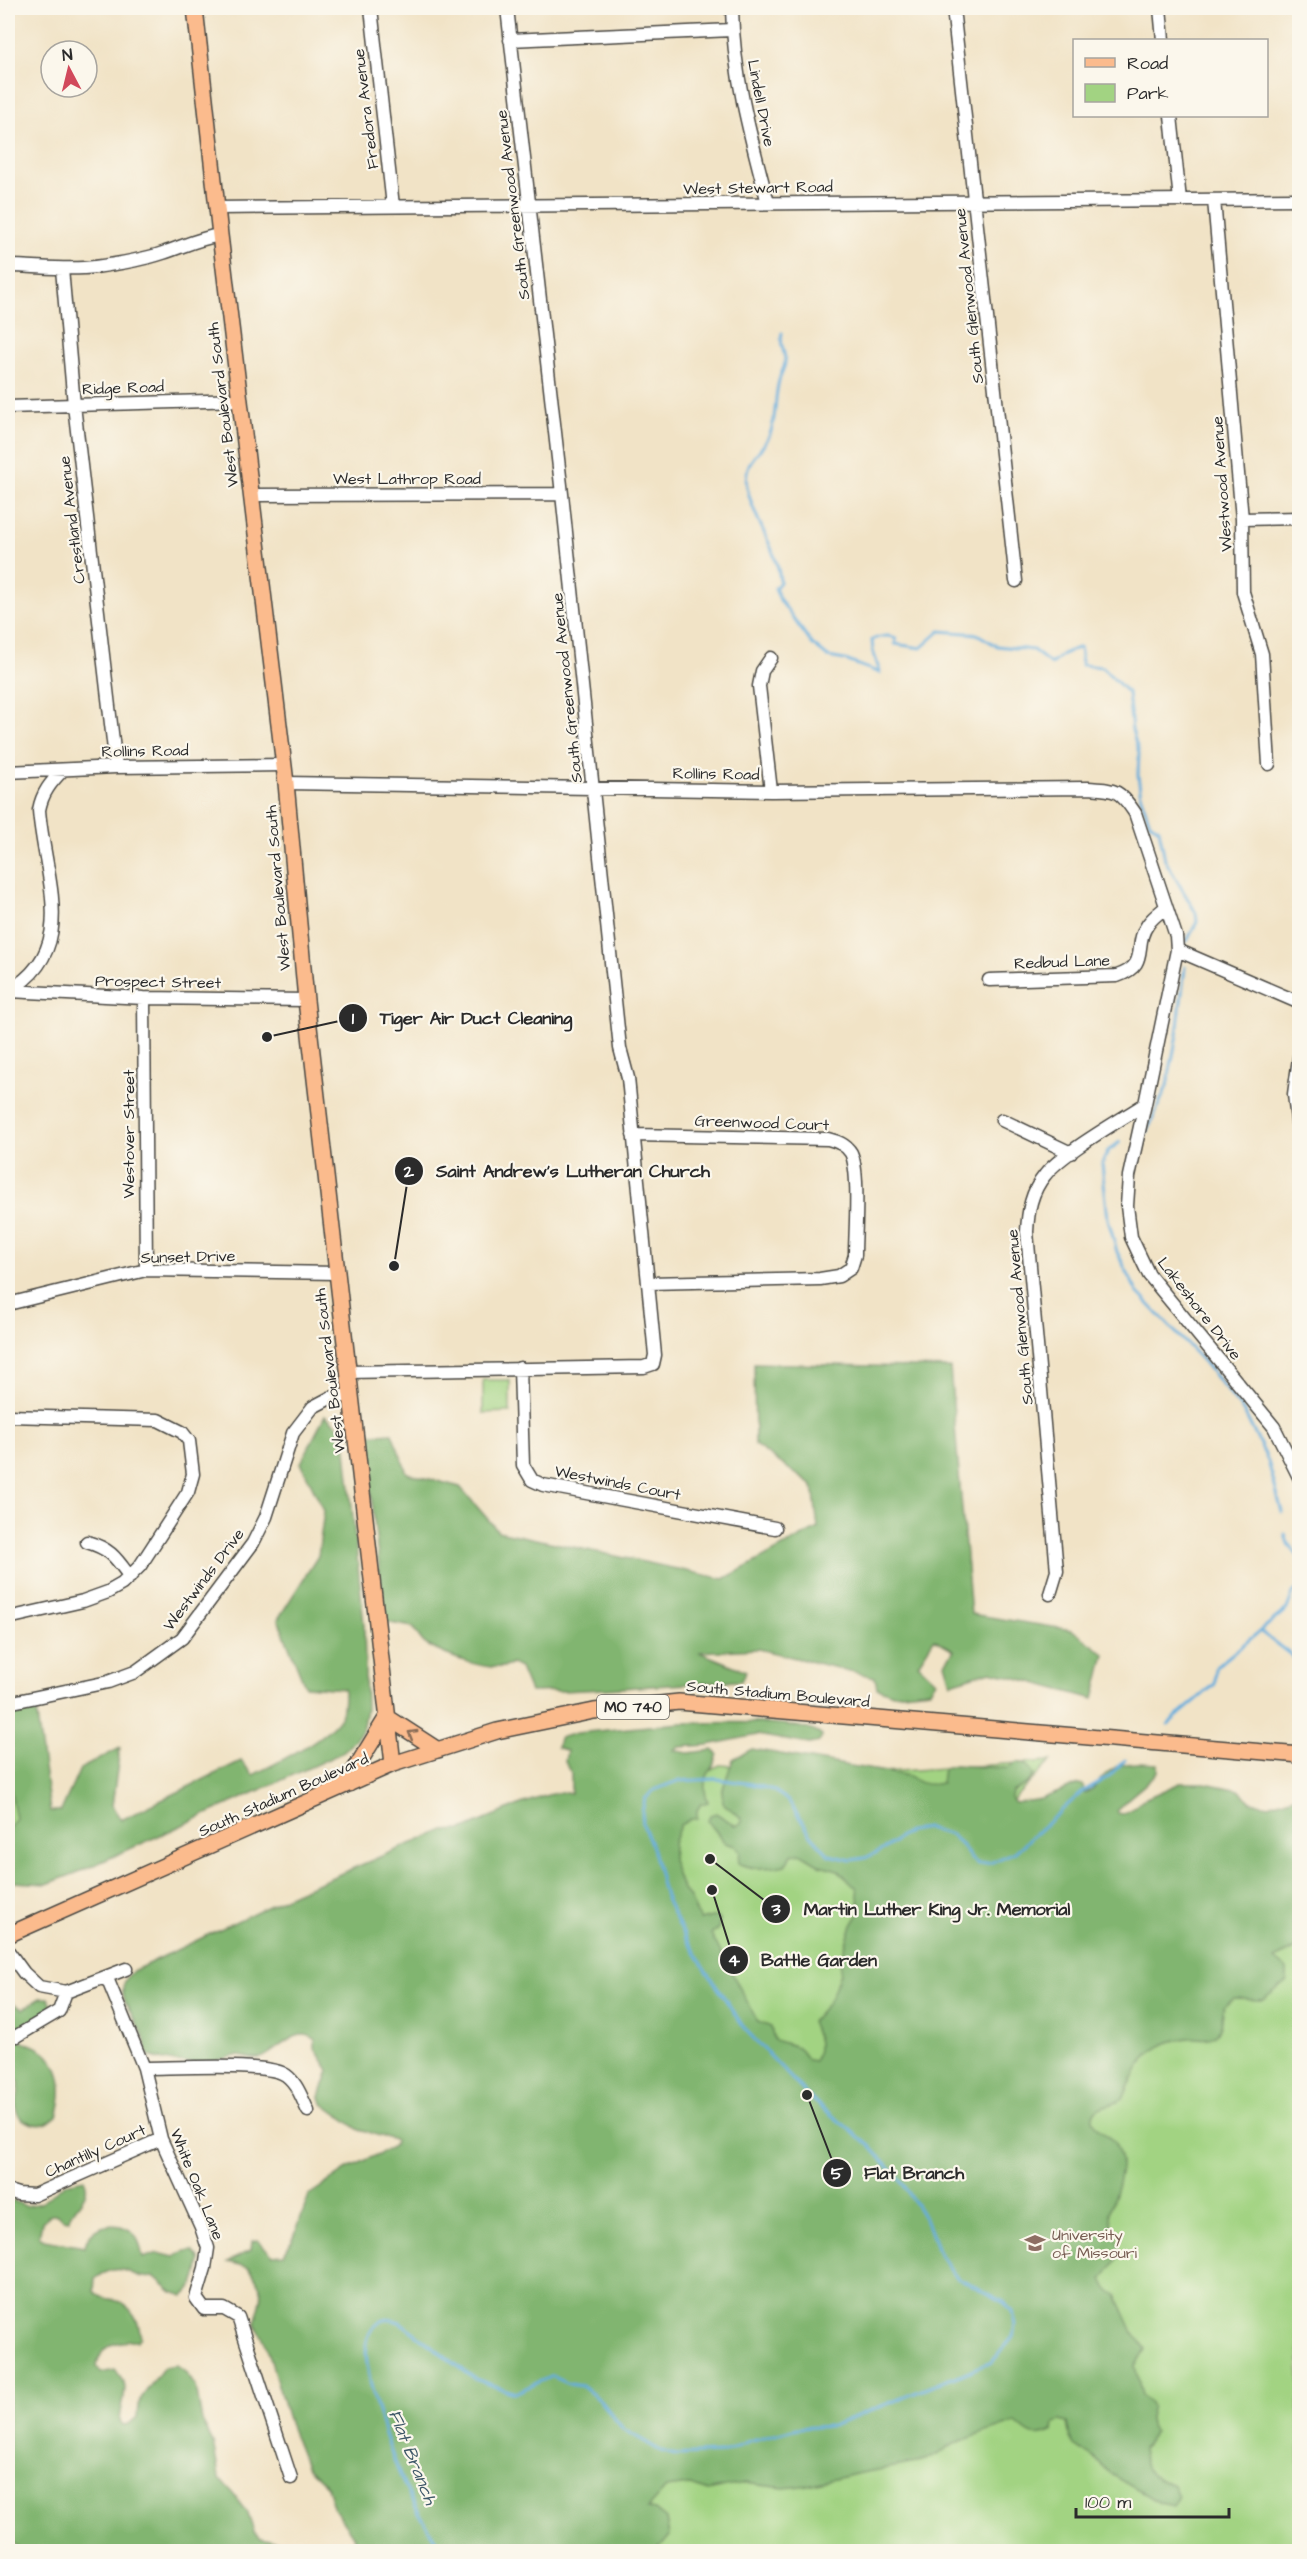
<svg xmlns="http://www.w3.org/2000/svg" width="1307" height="2559" font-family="'Architects Daughter',sans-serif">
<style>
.green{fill:#a2d382;stroke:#667f56;stroke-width:1.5}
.forest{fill:#81b570;stroke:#56704e;stroke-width:1.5}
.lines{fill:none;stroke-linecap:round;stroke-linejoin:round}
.stream{stroke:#65addc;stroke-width:3}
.minor-casing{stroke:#494742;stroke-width:15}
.major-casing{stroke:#494742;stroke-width:18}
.minor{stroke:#fff;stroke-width:12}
.major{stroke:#fbbb8d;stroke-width:15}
.oneway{stroke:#896c57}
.labels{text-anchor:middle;stroke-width:4.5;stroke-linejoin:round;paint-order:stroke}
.shield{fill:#fbf7ec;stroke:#696865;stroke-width:1.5}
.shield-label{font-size:15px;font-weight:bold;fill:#2b2b2b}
.street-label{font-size:16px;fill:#2b2b2b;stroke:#fbf7ec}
.education-label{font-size:16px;fill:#785e54;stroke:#fbf7ec;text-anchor:start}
.water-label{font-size:18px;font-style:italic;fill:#3f5869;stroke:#fbf7ec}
.leader{fill:none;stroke:#2b2b2b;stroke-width:2}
.callout-dot{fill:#2b2b2b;stroke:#fbf7ec;stroke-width:2}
.mark-label{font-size:18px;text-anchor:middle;font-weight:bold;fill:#fff}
.callout-label{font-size:18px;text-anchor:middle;font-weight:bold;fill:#2b2b2b;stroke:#fbf7ec;stroke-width:4.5;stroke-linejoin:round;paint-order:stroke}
</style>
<rect width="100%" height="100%" fill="#fbf7ec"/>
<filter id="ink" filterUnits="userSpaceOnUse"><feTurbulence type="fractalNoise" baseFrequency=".0167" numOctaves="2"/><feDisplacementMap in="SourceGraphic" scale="12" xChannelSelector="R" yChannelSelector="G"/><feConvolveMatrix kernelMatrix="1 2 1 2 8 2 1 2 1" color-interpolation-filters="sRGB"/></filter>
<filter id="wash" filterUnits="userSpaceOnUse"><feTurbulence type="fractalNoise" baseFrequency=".008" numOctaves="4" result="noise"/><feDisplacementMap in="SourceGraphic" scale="24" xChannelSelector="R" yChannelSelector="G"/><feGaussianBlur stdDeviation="1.35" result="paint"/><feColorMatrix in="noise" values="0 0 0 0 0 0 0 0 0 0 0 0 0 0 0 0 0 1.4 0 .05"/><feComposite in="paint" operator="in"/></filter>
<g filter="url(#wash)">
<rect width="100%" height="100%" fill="#f1e3c6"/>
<path class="green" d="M483,1380H510V1412L483,1413Z
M1051,1761L995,1818L831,2114L721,1995L645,1799L720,1765L854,1774Z
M8,1768L34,1868L8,1882Z
M1299,1881V2551L616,2552L651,2478L1076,2188L1099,2084Z"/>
<path class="forest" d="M754,1363L950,1368L971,1614L1072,1630L1105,1654L1094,1699L991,1671L951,1683L945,1663L954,1650L934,1639L918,1664L936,1681L930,1690L893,1694L877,1688L875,1677L758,1649L699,1652L746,1671L741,1681C671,1684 601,1691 530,1692L520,1668L512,1664C494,1675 444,1655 427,1645C421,1642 417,1633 413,1627L385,1622L365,1435L392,1433L407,1473L460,1487L498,1531L724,1579L818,1528L813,1486L755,1445Z
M325,1415L344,1431L364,1624L366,1709L362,1731L344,1752L81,1871L47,1884L13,1882L8,1888V1829L16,1819L8,1775V1708L35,1702L50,1811H61L80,1769L120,1748L112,1806L121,1820L241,1761L253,1775C275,1764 333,1736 342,1713C344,1706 344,1696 344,1689L305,1686L278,1619L318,1556L324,1511L301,1463Z
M681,1723C713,1724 800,1717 822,1736L819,1742L809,1744L757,1735L708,1745L679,1747L674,1750L688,1753L713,1750L718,1754C711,1775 699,1777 708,1802L701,1804L697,1810V1818L691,1819L680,1825L673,1844L672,1860L682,1889L690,1898L700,1920L716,1916L720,1919L718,1929L711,1934L758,2022L771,2027L774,2040L798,2047L808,2060L814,2061C822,2046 817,2037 811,2022L827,2004L832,1995L840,1973L841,1958L852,1925L860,1912L857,1888L838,1870L820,1865L800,1853L792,1855L785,1865C771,1868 751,1870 738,1863L740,1852L735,1846L725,1843L708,1821L710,1815L716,1813L736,1826L742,1822L740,1817L723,1803L722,1791L733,1759L752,1749L909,1776C920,1784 928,1786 941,1783L943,1768L954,1765L1001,1768H1009L1017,1762L1026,1765L1034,1775L1028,1783L1012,1792L1011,1798L1015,1803L1041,1799L1079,1784L1083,1785L1084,1793C1098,1788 1096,1782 1106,1774C1121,1760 1139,1763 1158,1764V1771C1147,1786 1129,1795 1117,1810L1118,1813L1123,1814L1134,1808L1142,1800L1180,1783H1205L1239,1790L1251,1802L1269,1805L1299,1795L1300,1921L1294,1922L1293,1925C1300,1934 1298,1938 1296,1948L1275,1959L1287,1969V1981L1263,2000L1234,1999L1224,2006C1222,2015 1223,2030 1214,2036C1207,2041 1199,2037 1191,2038C1150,2040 1137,2066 1123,2099C1114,2106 1095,2104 1093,2117C1091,2128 1107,2134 1113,2141C1116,2145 1121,2157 1121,2163C1122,2179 1112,2197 1110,2213C1109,2228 1121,2240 1119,2252C1118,2261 1107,2272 1102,2279L1107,2289L1116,2295L1132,2330L1145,2349L1135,2367L1142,2395L1152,2406C1148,2417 1147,2424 1155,2432L1142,2449C1146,2477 1149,2476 1174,2485L1179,2496L1173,2506L1160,2503L1110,2474L1101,2463L1074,2445L1070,2438L1067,2423L1060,2421L1054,2423L1053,2431C1033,2440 1030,2435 1015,2422L961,2441L922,2462L855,2474L809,2485L784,2488L744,2483L708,2491L690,2485L666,2488L647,2509L655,2510L666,2519L669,2536L656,2551H347L350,2549L354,2537L333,2507L327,2486L306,2466L289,2423L266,2344L255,2323C263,2293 267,2295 249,2267L228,2262L251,2250L252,2241L258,2240L272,2255L284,2254L294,2237L309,2195L346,2170L394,2146L395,2140L359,2130L322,2103L320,2097L329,2070L315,2049V2040C298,2024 278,2051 263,2057C252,2061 246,2056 236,2056C227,2057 218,2061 209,2062C190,2065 167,2062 149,2056C146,2050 146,2044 144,2038C136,2015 108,1993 133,1971L295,1893L415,1842L442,1831L462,1830L521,1804L548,1795L561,1792L571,1794V1772L565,1761L567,1751L557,1747L559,1738L576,1733Z
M40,1998H48L52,2004L48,2012L11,2035C18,2042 24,2042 32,2045C62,2058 66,2087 57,2116C54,2118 49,2123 45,2124C33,2127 15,2119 16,2106C17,2097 20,2091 19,2082L11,2074H8V2002L23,2009Z
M84,2179C93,2196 74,2204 69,2220L63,2219L58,2214H51L42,2222L39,2237L44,2240L85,2247C87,2226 115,2219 131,2231C139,2237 141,2249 143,2258L158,2253L174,2257L185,2251H193L200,2260C198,2275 196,2286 184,2296L172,2292L155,2277C129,2281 126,2257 95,2279L94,2291C99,2297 103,2298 111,2299C132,2305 138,2317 141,2337L137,2341C117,2341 101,2343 97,2366L101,2373L115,2370C133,2386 121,2400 120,2421L123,2425L129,2424L137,2417L138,2405L142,2397L164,2367L176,2365L184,2371L196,2386L202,2421L213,2442L219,2477L247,2511L254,2532L260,2538L285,2543L297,2551H20L8,2535V2198L25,2206L41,2203L66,2183Z"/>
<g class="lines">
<path class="stream" d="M782,333C779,343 784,349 785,359C786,366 782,370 780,377C774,394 777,414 771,431C764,455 742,456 747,487C753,520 778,549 780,582L775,588L780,600L812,644L828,657L845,660L880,673L873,651L872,640C879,636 890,634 896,639L895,644L921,648L940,631L977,634L997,646L1033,650L1051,664L1063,654L1080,647L1082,665L1102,667L1128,693L1132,730L1139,753L1138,775L1141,797L1150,823L1159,829L1165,860L1196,913L1197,922L1187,941
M1147,1132L1167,1086L1177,1035L1185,967
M1120,1142L1108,1151L1102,1164L1108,1219L1117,1252L1137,1292L1204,1362L1244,1412L1268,1461L1282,1512
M1285,1534L1288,1544L1300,1558
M1261,1632L1300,1662
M1168,1724L1215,1684L1216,1667L1287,1609L1293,1593L1300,1587
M445,2552C433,2536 422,2519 412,2501C396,2471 361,2374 367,2342C368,2336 371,2330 375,2326C383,2318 390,2318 400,2322L475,2379L515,2393L552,2376L569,2384L582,2386L601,2401L623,2429L661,2451L675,2455L722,2453L749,2441L797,2428L832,2426L992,2362L1013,2337L1015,2325L1012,2312L1004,2302L957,2277L940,2256L929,2226L902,2182L870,2146L807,2095L744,2028L685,1937L665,1897L653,1850L643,1824L642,1812L645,1799L654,1790L678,1781L717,1779L752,1784L773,1790L788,1800L811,1835L829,1855L851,1860L865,1858L884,1849L909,1831L927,1828L951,1835L960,1843L971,1859L978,1864L990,1863L1015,1852L1082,1792L1108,1777L1125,1760"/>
</g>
</g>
<g filter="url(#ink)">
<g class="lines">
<g class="minor-casing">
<path id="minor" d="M371,8L393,206
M732,8C733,74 751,139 768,203
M953,8L1016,581
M1160,8L1163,40
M510,40L732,30
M1171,116L1180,200
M1214,200L1242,519L1243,592L1262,654L1269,764
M217,208L1300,199
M8,266C36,266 67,271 95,267C117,264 142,260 163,253C184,246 197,239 220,235
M62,269L74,405L116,767
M8,407L240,400
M251,495L562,494
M1242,519L1300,518
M771,658L762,671L759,686L771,791
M8,772L116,767L284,765
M286,783L771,791L1088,788C1116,790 1119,789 1135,813L1176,936L1177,950L1145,1104C1119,1121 1062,1153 1045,1175C1031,1192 1028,1211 1027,1232L1057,1571L1050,1594
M1177,950L1300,1003
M989,980L1117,976C1151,964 1132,946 1148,924C1153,917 1160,912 1166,907
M8,991C81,950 44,877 39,810C42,793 51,782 63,770
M9,991L144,998L306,1000
M144,998L146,1270
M1300,1051L1294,1094L1300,1147
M1145,1104L1129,1176L1127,1206L1131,1237L1149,1275L1274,1427L1300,1479
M1002,1120L1071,1153
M633,1135L828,1139C836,1141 846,1144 851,1153C860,1172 855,1232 855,1255L851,1268L839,1276L820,1279L649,1283
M8,1304L146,1270L336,1273
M520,1368L523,1465L532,1480L543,1485L775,1528
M347,1372L644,1367L653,1364L655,1355L628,1078L620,1048L562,494L507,8
M8,1416L158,1420L182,1432L189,1441L193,1474L188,1492L140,1566L122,1584L108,1592L83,1601L8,1618
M87,1542C111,1549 116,1558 130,1577
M8,1703L108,1682L135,1672L182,1638L253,1543L266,1517L293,1433L313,1407L330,1398L350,1395
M8,1951L24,1973L39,1987L66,1992
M107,1978L144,2068L161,2139L201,2227L208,2248L205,2268L196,2298L204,2309H224L238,2317L291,2478
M17,2036L59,2011L66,1992L126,1969
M144,2068C173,2068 260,2063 282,2073C296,2079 302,2099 308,2111
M8,2191L18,2194L34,2195L161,2139"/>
</g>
<g class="major-casing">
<path id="major" d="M195,8L220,235L286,783L306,1000L393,1764
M349,1784V1779L387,1717L438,1750
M8,1935L393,1764L497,1731L594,1711L679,1702L1300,1755"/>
</g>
<use href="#minor" class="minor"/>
<use href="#major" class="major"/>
</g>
<defs><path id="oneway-chevron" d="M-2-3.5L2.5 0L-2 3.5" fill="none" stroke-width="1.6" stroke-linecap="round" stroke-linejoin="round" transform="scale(1.5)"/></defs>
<use class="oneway" href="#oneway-chevron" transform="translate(412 1734) rotate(-149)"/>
</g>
<defs>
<g id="university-bare" transform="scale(1.62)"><path d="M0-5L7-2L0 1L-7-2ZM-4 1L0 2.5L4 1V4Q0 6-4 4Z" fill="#8d6e63" stroke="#fbf7ec" stroke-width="2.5" paint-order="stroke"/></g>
</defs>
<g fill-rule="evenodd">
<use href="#university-bare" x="1035" y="2243"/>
</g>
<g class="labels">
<rect class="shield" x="597" y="1695" width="72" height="24" rx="4.5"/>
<g class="shield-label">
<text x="633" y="1712">MO 740</text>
</g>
<g class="street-label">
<text transform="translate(762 103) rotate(79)" y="6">Lindell Drive</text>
<text transform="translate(365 109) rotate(-97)" y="6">Fredora Avenue</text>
<text transform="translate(758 187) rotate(-1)" y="6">West Stewart Road</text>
<text transform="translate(512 205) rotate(-97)" y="6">South Greenwood Avenue</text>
<text transform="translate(968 296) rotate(-96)" y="6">South Glenwood Avenue</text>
<text transform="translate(123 387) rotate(-2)" y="6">Ridge Road</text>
<text transform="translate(222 405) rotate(-97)" y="6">West Boulevard South</text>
<text x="407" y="484">West Lathrop Road</text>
<text transform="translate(1221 484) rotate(-94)" y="6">Westwood Avenue</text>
<text transform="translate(71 520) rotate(-97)" y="6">Crestland Avenue</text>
<text transform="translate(566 688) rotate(-96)" y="6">South Greenwood Avenue</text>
<text transform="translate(145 750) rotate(-1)" y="6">Rollins Road</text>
<text transform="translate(716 773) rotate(1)" y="6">Rollins Road</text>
<text transform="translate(277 888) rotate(-95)" y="6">West Boulevard South</text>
<text transform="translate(1062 961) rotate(-2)" y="6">Redbud Lane</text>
<text transform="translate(158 981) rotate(1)" y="6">Prospect Street</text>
<text transform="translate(762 1122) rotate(2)" y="6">Greenwood Court</text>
<text transform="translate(128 1134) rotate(-90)" y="6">Westover Street</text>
<text transform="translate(188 1256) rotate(-1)" y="6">Sunset Drive</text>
<text transform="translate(1200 1308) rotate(52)" y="6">Lakeshore Drive</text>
<text transform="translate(1019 1317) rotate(-95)" y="6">South Glenwood Avenue</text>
<text transform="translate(329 1371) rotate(-97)" y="6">West Boulevard South</text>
<text transform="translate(618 1482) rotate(11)" y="6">Westwinds Court</text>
<text transform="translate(203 1579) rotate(-53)" y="6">Westwinds Drive</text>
<text transform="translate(778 1693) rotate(5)" y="6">South Stadium Boulevard</text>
<text transform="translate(283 1794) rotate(-24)" y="6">South Stadium Boulevard</text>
<text transform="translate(95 2150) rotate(-24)" y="6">Chantilly Court</text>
<text transform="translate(198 2184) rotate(68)" y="6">White Oak Lane</text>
</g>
<g class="education-label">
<text x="1052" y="2240">University<tspan x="1052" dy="18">of Missouri</tspan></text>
</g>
<g class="water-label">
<text transform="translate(413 2457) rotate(68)" y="6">Flat Branch</text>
</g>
</g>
<path class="leader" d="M267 1037L353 1018M394 1266L409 1171M710 1859L776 1909M712 1890L734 1960M807 2095L837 2173"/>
<g class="callout-dot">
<circle cx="267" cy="1037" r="6"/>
<circle cx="394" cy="1266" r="6"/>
<circle cx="710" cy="1859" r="6"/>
<circle cx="712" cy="1890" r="6"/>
<circle cx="807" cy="2095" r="6"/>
<circle cx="353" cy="1018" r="15"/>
<circle cx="409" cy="1171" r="15"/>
<circle cx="776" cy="1909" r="15"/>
<circle cx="734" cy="1960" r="15"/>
<circle cx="837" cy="2173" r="15"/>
</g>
<g class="mark-label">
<text x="353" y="1024">1</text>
<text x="409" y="1177">2</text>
<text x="776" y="1915">3</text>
<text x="734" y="1966">4</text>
<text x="837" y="2179">5</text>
</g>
<g class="callout-label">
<text x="476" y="1024">Tiger Air Duct Cleaning</text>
<text x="573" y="1177">Saint Andrew's Lutheran Church</text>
<text x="937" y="1915">Martin Luther King Jr. Memorial</text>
<text x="819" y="1966">Battle Garden</text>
<text x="914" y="2179">Flat Branch</text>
</g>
<rect width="1307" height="2559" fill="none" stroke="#fbf7ec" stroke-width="30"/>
<rect x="1073" y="39" width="195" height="78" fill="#fbf7ec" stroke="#a8a59f" stroke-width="1.5"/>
<rect x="1085" y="58" width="30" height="9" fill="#fbbb8d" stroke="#a8a59f" stroke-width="1.5"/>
<text x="1127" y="69" font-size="18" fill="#2b2b2b">Road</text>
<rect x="1085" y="84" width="30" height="18" fill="#a2d382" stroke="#a8a59f" stroke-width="1.5"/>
<text x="1127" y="99" font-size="18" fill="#2b2b2b">Park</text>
<g transform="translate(69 69) rotate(353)"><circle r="28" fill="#fbf7ec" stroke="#a8a59f" stroke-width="1.5"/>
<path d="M0-4.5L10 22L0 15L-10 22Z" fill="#d1495b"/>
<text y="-9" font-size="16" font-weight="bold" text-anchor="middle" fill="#2b2b2b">N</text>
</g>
<path d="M1076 2508v9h153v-9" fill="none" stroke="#2b2b2b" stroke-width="3"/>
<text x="1085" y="2508" font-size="18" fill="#2b2b2b" stroke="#fbf7ec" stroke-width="4.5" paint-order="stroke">100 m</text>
</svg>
